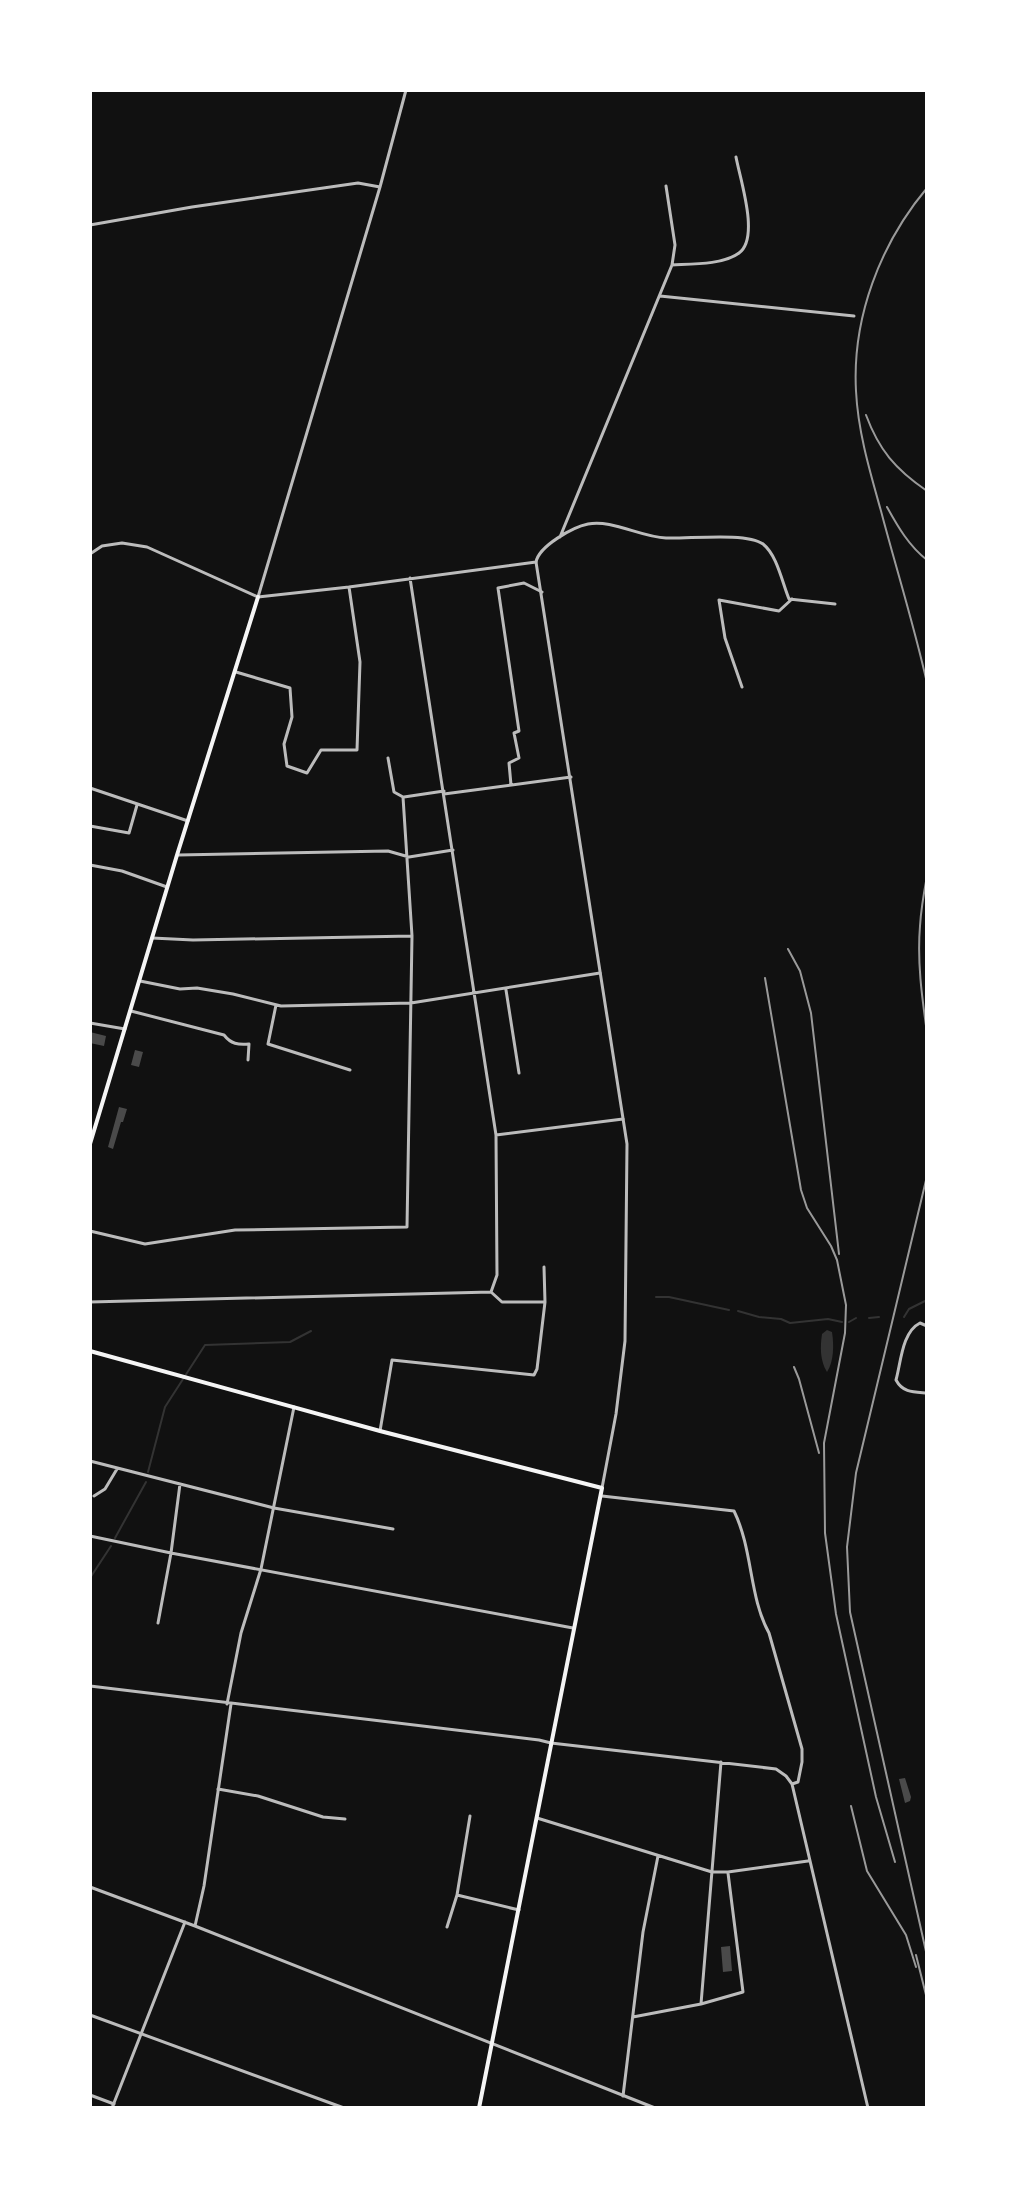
<svg xmlns="http://www.w3.org/2000/svg" width="1017" height="2198" font-family="Overpass,sans-serif">
<style>
.water{fill:#333}
.lines{fill:none;stroke-linecap:round;stroke-linejoin:round}
.stream{stroke:#333;stroke-width:2}
.building{fill:#4a4a4a}
.minor{stroke:#bcbcbc;stroke-width:3}
.tertiary{stroke:#bcbcbc;stroke-width:3}
.secondary{stroke:#f5f5f5;stroke-width:4}
.rail{stroke:#9a9a9a;stroke-width:2}
</style>
<rect width="100%" height="100%" fill="#111"/>
<path class="water" d="M827,1330L832,1332C834,1345 834,1361 827,1372C820,1361 820,1347 822,1334Z"/>
<g class="lines">
<path class="stream" d="M656,1297H669L729,1310
M738,1311L759,1317L781,1319L790,1323L828,1319L842,1322
M904,1317L909,1309L927,1300
M869,1318L879,1317
M849,1322L856,1318
M148,1472L165,1407L205,1345L290,1342L311,1331
M115,1538L146,1482
M90,1578L111,1546"/>
</g>
<path class="building" d="M90,1032L106,1036L104,1046L90,1043Z
M135,1050L143,1052L139,1067L131,1065Z
M119,1107L127,1109L123,1122H121L113,1149L108,1147Z
M905,1778L911,1797L910,1801L905,1803L899,1779Z
M730,1946L732,1971L723,1972L721,1947Z"/>
<g class="lines">
<path class="minor" d="M90,225L192,207L358,183L380,187
M672,265C690,264 723,265 739,253C760,238 740,179 736,157
M660,296L854,316
M560,537L672,265L675,245L666,186
M90,554L102,546L122,543L147,547L258,597
M410,578L496,1135L497,1275L491,1292
M258,597L349,587L536,562C539,546 573,527 588,524C611,519 641,537 666,538C689,539 746,532 763,544C777,555 782,582 789,599L835,604
M258,597L380,187L406,90
M236,672L290,688L292,717L284,744L287,766L307,773L321,750H357L360,662L349,587
M742,687L725,638L719,600L779,611L792,599
M511,785L509,763L519,758L514,733L519,731L498,588L524,583L542,592
M90,788L188,821
M444,794L571,777
M404,797L444,791
M90,826L129,833L137,805
M178,855L388,851L409,857L453,850
M90,865L122,871L167,887
M152,938L193,940L412,936
M140,981L180,989L197,988L233,994L281,1006L411,1003L600,973
M506,990L519,1073
M276,1005L268,1044L350,1070
M131,1011L224,1035C231,1044 238,1045 249,1044L248,1060
M90,1023L125,1029
M496,1135L623,1119
M90,1231L145,1244L235,1230L407,1227L412,936L403,797L394,792L388,758
M90,1302L491,1292L502,1302H545
M927,1326L920,1323C902,1332 901,1362 896,1380C903,1393 914,1392 927,1393
M927,1393V1417
M380,1431L392,1360L534,1375L537,1369L545,1302L544,1267
M90,1461L274,1508L393,1529
M94,1496L105,1489L117,1469
M602,1496L734,1511C753,1550 749,1597 769,1633L802,1749V1762L798,1782L792,1784
M90,1536L171,1553L573,1628
M158,1623L171,1553L180,1484
M551,1743L776,1769L786,1776L792,1784L868,2108
M218,1789L258,1796L323,1817L345,1819
M537,1818L712,1872H728L808,1861
M457,1895L519,1910
M447,1927L457,1895L470,1816
M701,2004L721,1762
M90,2015L344,2108
M633,2017L701,2004L743,1992L728,1873
M90,2095L114,2104
M623,2096L643,1932L658,1856"/>
<path class="tertiary" d="M536,562L627,1144L625,1341L616,1414L602,1488
M90,1686L539,1740L551,1743
M227,1704L241,1633L261,1569L294,1407
M90,1887L195,1926L655,2108
M195,1926L204,1886L231,1704
M112,2108L185,1922"/>
<path class="secondary" d="M90,1144L177,855L258,597
M90,1351L380,1431L602,1488L479,2108"/>
<path class="rail" d="M927,188C880,244 852,318 856,391C858,432 870,472 881,511C896,568 914,625 927,683
M866,415C879,450 895,469 927,491
M887,507C898,527 909,546 927,560
M927,876C924,892 921,909 920,926C917,962 922,997 927,1033
M788,949L800,971L811,1013L839,1254
M765,978L801,1190L807,1208L831,1246L837,1260L846,1305L845,1333L824,1443L825,1533L836,1614L876,1797L895,1862
M927,1176L856,1473L847,1547L850,1612L927,1956
M794,1367L799,1379L819,1453
M851,1806L867,1871L906,1935L916,1967
M916,1955L927,1999"/>
</g>
<rect width="1017" height="2198" fill="none" stroke="#ffffff" stroke-width="184"/>
</svg>
